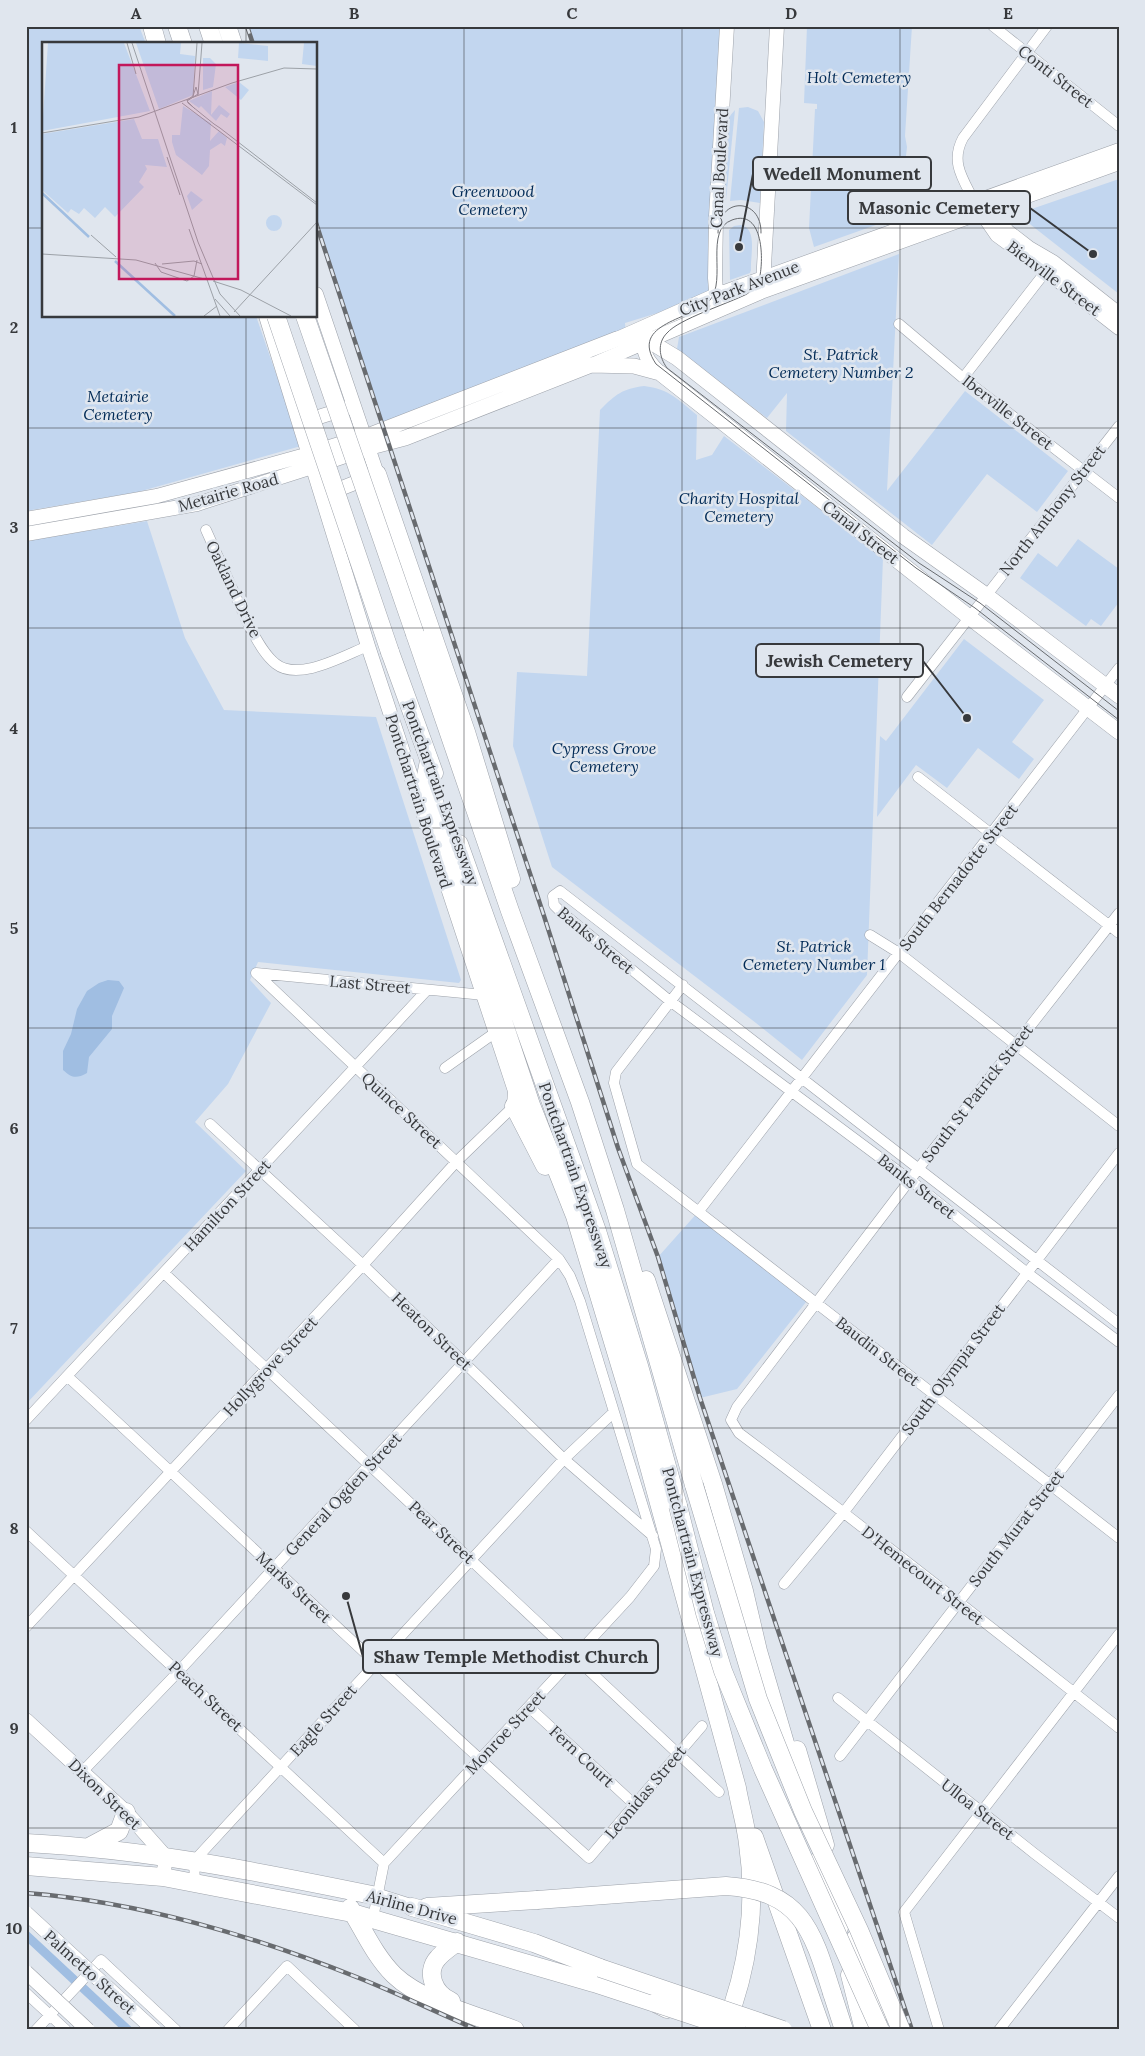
<svg xmlns="http://www.w3.org/2000/svg" width="1145" height="2056" font-family="Lora,serif">
<style>
.green{fill:#c2d6ef}
.water{fill:#a0bee2}
.lines{fill:none;stroke-linecap:round;stroke-linejoin:round}
.canal{stroke:#a0bee2;stroke-width:9}
.street-casing{stroke:#9da2aa;stroke-width:11}
.secondary-casing{stroke:#9da2aa;stroke-width:15}
.primary-casing{stroke:#9da2aa;stroke-width:16}
.highway-casing{stroke:#9da2aa;stroke-width:19}
.street{stroke:#fff;stroke-width:10}
.secondary{stroke:#fff;stroke-width:14}
.primary{stroke:#fff;stroke-width:15}
.highway{stroke:#fff;stroke-width:18}
.tram{stroke:#686b6f;stroke-width:1}
.rail-casing{stroke:#686b6f;stroke-width:4.5}
.rail{stroke:#e0e6ee;stroke-width:2.5;stroke-dasharray:8;stroke-linecap:butt}
.secondary-bridge-casing{stroke:#9da2aa;stroke-width:15;stroke-linecap:butt}
.highway-bridge-casing{stroke:#9da2aa;stroke-width:19;stroke-linecap:butt}
.secondary-bridge{stroke:#fff;stroke-width:14}
.highway-bridge{stroke:#fff;stroke-width:18}
.grid{fill:none;stroke:#37393c;stroke-width:1;stroke-opacity:0.55}
.labels{text-anchor:middle;stroke-width:5;stroke-linejoin:round;paint-order:stroke}
.street-label{font-size:16px;fill:#37393c;stroke:#e0e6ee}
.park-label{font-size:16px;font-style:italic;fill:#002a56;stroke:#e0e6ee}
.inset-river{fill:none;stroke:#a0bee2;stroke-width:2.5}
.inset-road{fill:none;stroke:#9ca1a7;stroke-width:1}
.view{fill:#c2185b;fill-opacity:0.15;stroke:#c2185b;stroke-width:2.5}
.inset-edge{fill:none;stroke:#37393c;stroke-width:2.5}
.leader{fill:none;stroke:#37393c;stroke-width:2}
.callout-dot{fill:#37393c;stroke:#e0e6ee;stroke-width:2}
.callout{fill:#e0e6ee;stroke:#37393c;stroke-width:2}
.callout-label{font-size:18px;text-anchor:middle;font-weight:bold;fill:#37393c}
.neatline{fill:none;stroke:#37393c;stroke-width:2}
.grid-label{font-size:16px;text-anchor:middle;font-weight:bold;fill:#37393c}
</style>
<rect width="100%" height="100%" fill="#e0e6ee"/>
<path class="green" d="M26,26H139L146,44H44V316H256L301,446L138,492L26,511Z
M247,26H727L716,295L625,323L626,335L383,428L316,223V44H253Z
M807,26H912L905,136L907,147L904,173L899,176L898,203L902,206L904,215L814,247L809,228L815,109H817V104L804,103Z
M748,107L758,111L764,122L760,203L741,200L730,201L739,108Z
M735,110L726,200L723,201L728,118Z
M1119,179V294L1017,214Z
M741,225C758,229 750,256 751,270L750,273L730,280L729,230L734,226Z
M899,254L887,491L965,391L1068,471L1037,512L987,474L932,545L786,431L787,393L767,418L677,349L679,337Z
M644,386C670,389 678,400 697,415L696,460L712,455L724,436L883,558L867,975L802,1060L756,1023L552,867L513,746L517,672L587,676L600,410C616,394 622,389 644,386Z
M147,521L185,638L224,710L376,717L461,980L459,983L258,962L250,980L271,1003L228,1084L195,1122L246,1171L26,1404V541Z
M1078,539L1119,569V602L1101,626L1091,619L1086,626L1020,578L1038,553L1057,567Z
M964,639L1044,700L1012,742L1034,759L1019,779L978,748L947,788L916,765L877,817L880,736L886,741Z
M699,1211L810,1297L737,1389L700,1398L658,1257Z"/>
<path class="water" d="M108,980L119,981L124,988L112,1016V1029L89,1057L87,1073C76,1079 72,1078 63,1070V1051L71,1034L77,1009L87,991L99,983Z"/>
<g class="lines">
<path class="canal" d="M26,1935L128,2030"/>
<g class="street-casing">
<path id="street" d="M993,26L1119,126
M974,201C963,179 950,162 963,138L1047,26
M899,324L963,378L1119,498
M963,378L1050,266
M206,530L249,626C256,638 264,655 276,664C299,682 345,655 368,646
M907,697L1119,426
M918,777L1119,933
M1119,913L919,1168L737,1407L731,1420L739,1433C867,1529 993,1629 1119,1728
M870,935L899,953L1119,1126
M256,973L559,1259L570,1276L580,1301L656,1549L654,1566L630,1597L384,1863L373,1918
M256,973L484,995
M683,985L616,1072L614,1083L637,1164L1119,1538
M445,1068L496,1032
M210,1124L363,1265L564,1459L653,1536
M699,1211L1119,668
M164,1273L719,1792
M1119,1324L560,891L553,896L554,905L559,910L670,1001L910,1180L1026,1272L1119,1342
M67,1376C242,1536 412,1700 589,1858L702,1726
M26,1420L427,990
M26,1531L384,1863
M784,1584L844,1512L1119,1153
M26,1627L363,1265L457,1161L514,1106
M838,1698L1035,1854L1119,1918
M529,1707L635,1805
M840,1756L1119,1395
M83,1771L179,1671L559,1259
M195,1883L194,1861L564,1459L614,1412
M26,1993L66,2030
M36,2030L101,1960L176,2030
M228,2030L287,1966L355,2030
M939,2030L904,1912L1119,1634
M999,2030L1119,1876"/>
</g>
<g class="secondary-casing">
<path id="secondary" d="M984,205L992,208L1007,231L1029,248L1053,262L1119,314
M977,206L997,235L1046,271L1119,328
M763,285L777,26
M316,294L377,474L327,494
M717,304L715,278L716,217L727,26
M266,316L368,646L515,1091L514,1106
M647,336C638,349 650,364 660,373
M617,339L716,295L1119,150
M592,365L761,292L1119,163
M303,422L347,408
M26,519L157,496L309,454
M26,534L197,504L312,467
M26,1720L126,1812L166,1857L163,1877"/>
</g>
<g class="primary-casing">
<path id="primary" d="M309,454L370,435L617,339L649,341L677,358L903,536L986,595L1119,696
M312,467L367,448L405,438L591,365L634,366L660,373L969,617L1119,732
M377,1896L412,1907"/>
</g>
<g class="highway-casing">
<path id="highway" d="M152,26L157,44
M177,26L183,44
M208,26L214,44
M227,26L233,44
M377,474L466,732L511,879
M415,634L510,911L580,1102L615,1210L694,1485
M390,652L434,773
M429,761L426,776L495,997L531,1105L575,1216L633,1408L737,1788C740,1806 746,1825 748,1844C757,1905 748,1970 725,2027
M459,844L597,1231L639,1366L678,1506
M514,1106L545,1166
M646,1280L713,1484L744,1591L758,1651L792,1767
M797,1750L825,1845
M754,1837L822,2030
M26,1843C145,1849 260,1872 377,1896
M89,1847L119,1831L126,1812
M820,1859L839,1928
M26,1866L163,1877L352,1913L594,1983L655,2003L667,2009
M412,1907L534,1943L600,1968
M427,1907L537,1900
M350,1908C364,1931 375,1956 394,1975C422,2002 479,2016 515,2030
M855,1939L880,2014
M850,1975L864,2030
M832,1993L844,2030
M451,2001C434,1994 425,1972 438,1958C443,1952 451,1947 457,1942"/>
</g>
<use href="#street" class="street"/>
<use href="#secondary" class="secondary"/>
<use href="#primary" class="primary"/>
<use href="#highway" class="highway"/>
<path class="tram" d="M718,233C718,196 762,197 761,233
M1119,711L980,603L919,563L667,368C659,357 657,343 667,333C679,319 727,304 747,294C752,290 757,286 759,280C764,262 764,208 732,220C704,230 727,280 710,300C694,320 628,322 656,364L916,568L975,608L1119,720"/>
<g class="rail-casing">
<path id="rail" d="M247,26L253,44
M316,223L544,916L618,1148L658,1257L700,1398L912,2030
M26,1893C141,1902 253,1936 359,1978C399,1994 438,2013 478,2030"/>
</g>
<use href="#rail" class="rail"/>
<g class="secondary-bridge-casing">
<path id="secondary-bridge" d="M26,1913L154,2030
M26,1972L88,2030"/>
</g>
<g class="highway-bridge-casing">
<path id="highway-bridge" d="M276,316L390,652
M305,316L415,634
M694,1485L758,1699L803,1811L859,1930L901,2030
M678,1506L705,1613L723,1671L763,1769L880,2030
M537,1900L726,1886C801,1891 812,1929 832,1993
M600,1968L783,2030
M655,2003L737,2030"/>
</g>
<use href="#secondary-bridge" class="secondary-bridge"/>
<use href="#highway-bridge" class="highway-bridge"/>
</g>
<path class="grid" d="M246,26V44M464,26V2030M682,26V2030M900,26V2030M26,228H44M316,228H1119M246,316V2030M26,428H1119M26,628H1119M26,828H1119M26,1028H1119M26,1228H1119M26,1428H1119M26,1628H1119M26,1828H1119"/>
<g class="labels">
<g class="street-label">
<text transform="translate(1056 76) rotate(38)" y="6">Conti Street</text>
<text transform="translate(719 168) rotate(-87)" y="6">Canal Boulevard</text>
<text transform="translate(1054 278) rotate(37)" y="6">Bienville Street</text>
<text transform="translate(739 288) rotate(-21)" y="6">City Park Avenue</text>
<text transform="translate(1008 412) rotate(38)" y="6">Iberville Street</text>
<text transform="translate(228 492) rotate(-16)" y="6">Metairie Road</text>
<text transform="translate(1052 510) rotate(-52)" y="6">North Anthony Street</text>
<text transform="translate(861 532) rotate(38)" y="6">Canal Street</text>
<text transform="translate(234 589) rotate(64)" y="6">Oakland Drive</text>
<text transform="translate(441 793) rotate(70)" y="6">Pontchartrain Expressway</text>
<text transform="translate(419 801) rotate(72)" y="6">Pontchartrain Boulevard</text>
<text transform="translate(958 877) rotate(-52)" y="6">South Bernadotte Street</text>
<text transform="translate(596 940) rotate(40)" y="6">Banks Street</text>
<text transform="translate(370 984) rotate(5)" y="6">Last Street</text>
<text transform="translate(977 1093) rotate(-52)" y="6">South St Patrick Street</text>
<text transform="translate(402 1110) rotate(43)" y="6">Quince Street</text>
<text transform="translate(576 1175) rotate(71)" y="6">Pontchartrain Expressway</text>
<text transform="translate(917 1186) rotate(38)" y="6">Banks Street</text>
<text transform="translate(227 1205) rotate(-47)" y="6">Hamilton Street</text>
<text transform="translate(432 1331) rotate(44)" y="6">Heaton Street</text>
<text transform="translate(878 1351) rotate(38)" y="6">Baudin Street</text>
<text transform="translate(270 1366) rotate(-47)" y="6">Hollygrove Street</text>
<text transform="translate(953 1369) rotate(-53)" y="6">South Olympia Street</text>
<text transform="translate(343 1494) rotate(-47)" y="6">General Ogden Street</text>
<text transform="translate(1016 1528) rotate(-52)" y="6">South Murat Street</text>
<text transform="translate(442 1532) rotate(43)" y="6">Pear Street</text>
<text transform="translate(693 1562) rotate(75)" y="6">Pontchartrain Expressway</text>
<text transform="translate(923 1575) rotate(38)" y="6">D'Hemecourt Street</text>
<text transform="translate(294 1587) rotate(43)" y="6">Marks Street</text>
<text transform="translate(206 1696) rotate(43)" y="6">Peach Street</text>
<text transform="translate(323 1720) rotate(-48)" y="6">Eagle Street</text>
<text transform="translate(505 1732) rotate(-47)" y="6">Monroe Street</text>
<text transform="translate(582 1756) rotate(43)" y="6">Fern Court</text>
<text transform="translate(645 1792) rotate(-50)" y="6">Leonidas Street</text>
<text transform="translate(105 1794) rotate(44)" y="6">Dixon Street</text>
<text transform="translate(978 1809) rotate(38)" y="6">Ulloa Street</text>
<text transform="translate(412 1907) rotate(15)" y="6">Airline Drive</text>
<text transform="translate(90 1972) rotate(42)" y="6">Palmetto Street</text>
</g>
<g class="park-label">
<text x="859" y="83">Holt Cemetery</text>
<text x="493" y="197">Greenwood<tspan x="493" dy="18">Cemetery</tspan></text>
<text x="841" y="360">St. Patrick<tspan x="841" dy="18">Cemetery Number 2</tspan></text>
<text x="118" y="402">Metairie<tspan x="118" dy="18">Cemetery</tspan></text>
<text x="739" y="504">Charity Hospital<tspan x="739" dy="18">Cemetery</tspan></text>
<text x="604" y="754">Cypress Grove<tspan x="604" dy="18">Cemetery</tspan></text>
<text x="814" y="952">St. Patrick<tspan x="814" dy="18">Cemetery Number 1</tspan></text>
</g>
</g>
<g transform="translate(42 42)">
<rect width="275" height="275" fill="#e0e6ee"/>
<path d="M6,1H82L108,69L0,89ZM94,1H139L138,12L153,14L151,53L117,67ZM197,1L226,4V19L196,16ZM262,1H275V24L260,22ZM161,16H168L174,22L171,45L161,48ZM197,40L207,48L199,58L183,45ZM170,49L169,73L177,63L188,72L185,76L179,72L174,79L159,64L157,66L147,59ZM141,64L169,81L168,99L177,89L185,96L183,104L179,101L168,108L167,124L160,133L134,113L130,100V93H138ZM92,77L100,97H116L125,125L103,123L105,127L97,140L102,145L73,175L63,165L53,176L42,166L37,172L29,167L26,171L0,148V92ZM149,149L161,158L150,168L145,154ZM224 181a8 8 0 1 1 16 0a8 8 0 1 1-16 0Z" fill="#c2d6ef"/>
<path class="inset-river" d="M0,151L47,195M73,219L133,274"/>
<path class="inset-road" d="M85,1L94,32M90,1L156,200L178,252L198,274M156,53L160,1M151,55L155,1M140,61L275,163M153,67L145,59L156,52L154,45L151,54L145,58L146,61L162,74L172,82L178,86L275,161M0,91L97,75L190,41L242,26L275,27M125,115L138,153M147,187L178,274M49,193L74,215M0,212L94,218L166,238M113,221L119,230L145,239L152,234L155,218M120,222L152,219L160,222M171,239L199,248L249,274M173,257L188,274M192,270L275,180M162,274L175,264"/>
<path class="view" d="M77,23H196V237H77Z"/>
<rect width="275" height="275" class="inset-edge"/>
</g>
<path class="leader" d="M739 247L753 174M1093 254L1030 208M967 718L923 661M346 1596L363 1657"/>
<g class="callout-dot">
<circle cx="739" cy="247" r="5"/>
<circle cx="1093" cy="254" r="5"/>
<circle cx="967" cy="718" r="5"/>
<circle cx="346" cy="1596" r="5"/>
</g>
<g class="callout">
<rect x="753" y="157" width="178" height="33" rx="5"/>
<rect x="848" y="191" width="182" height="33" rx="5"/>
<rect x="756" y="644" width="167" height="33" rx="5"/>
<rect x="363" y="1640" width="295" height="33" rx="5"/>
</g>
<g class="callout-label">
<text x="842" y="180">Wedell Monument</text>
<text x="939" y="214">Masonic Cemetery</text>
<text x="839" y="667">Jewish Cemetery</text>
<text x="511" y="1663">Shaw Temple Methodist Church</text>
</g>
<rect width="1145" height="2056" fill="none" stroke="#e0e6ee" stroke-width="55"/>
<rect x="28" y="28" width="1090" height="2000" class="neatline"/>
<g class="grid-label">
<text x="136" y="19">A</text>
<text x="354" y="19">B</text>
<text x="572" y="19">C</text>
<text x="791" y="19">D</text>
<text x="1008" y="19">E</text>
<text x="14" y="133">1</text>
<text x="14" y="333">2</text>
<text x="14" y="533">3</text>
<text x="14" y="734">4</text>
<text x="14" y="934">5</text>
<text x="14" y="1134">6</text>
<text x="14" y="1334">7</text>
<text x="14" y="1534">8</text>
<text x="14" y="1734">9</text>
<text x="14" y="1934">10</text>
</g>
</svg>
